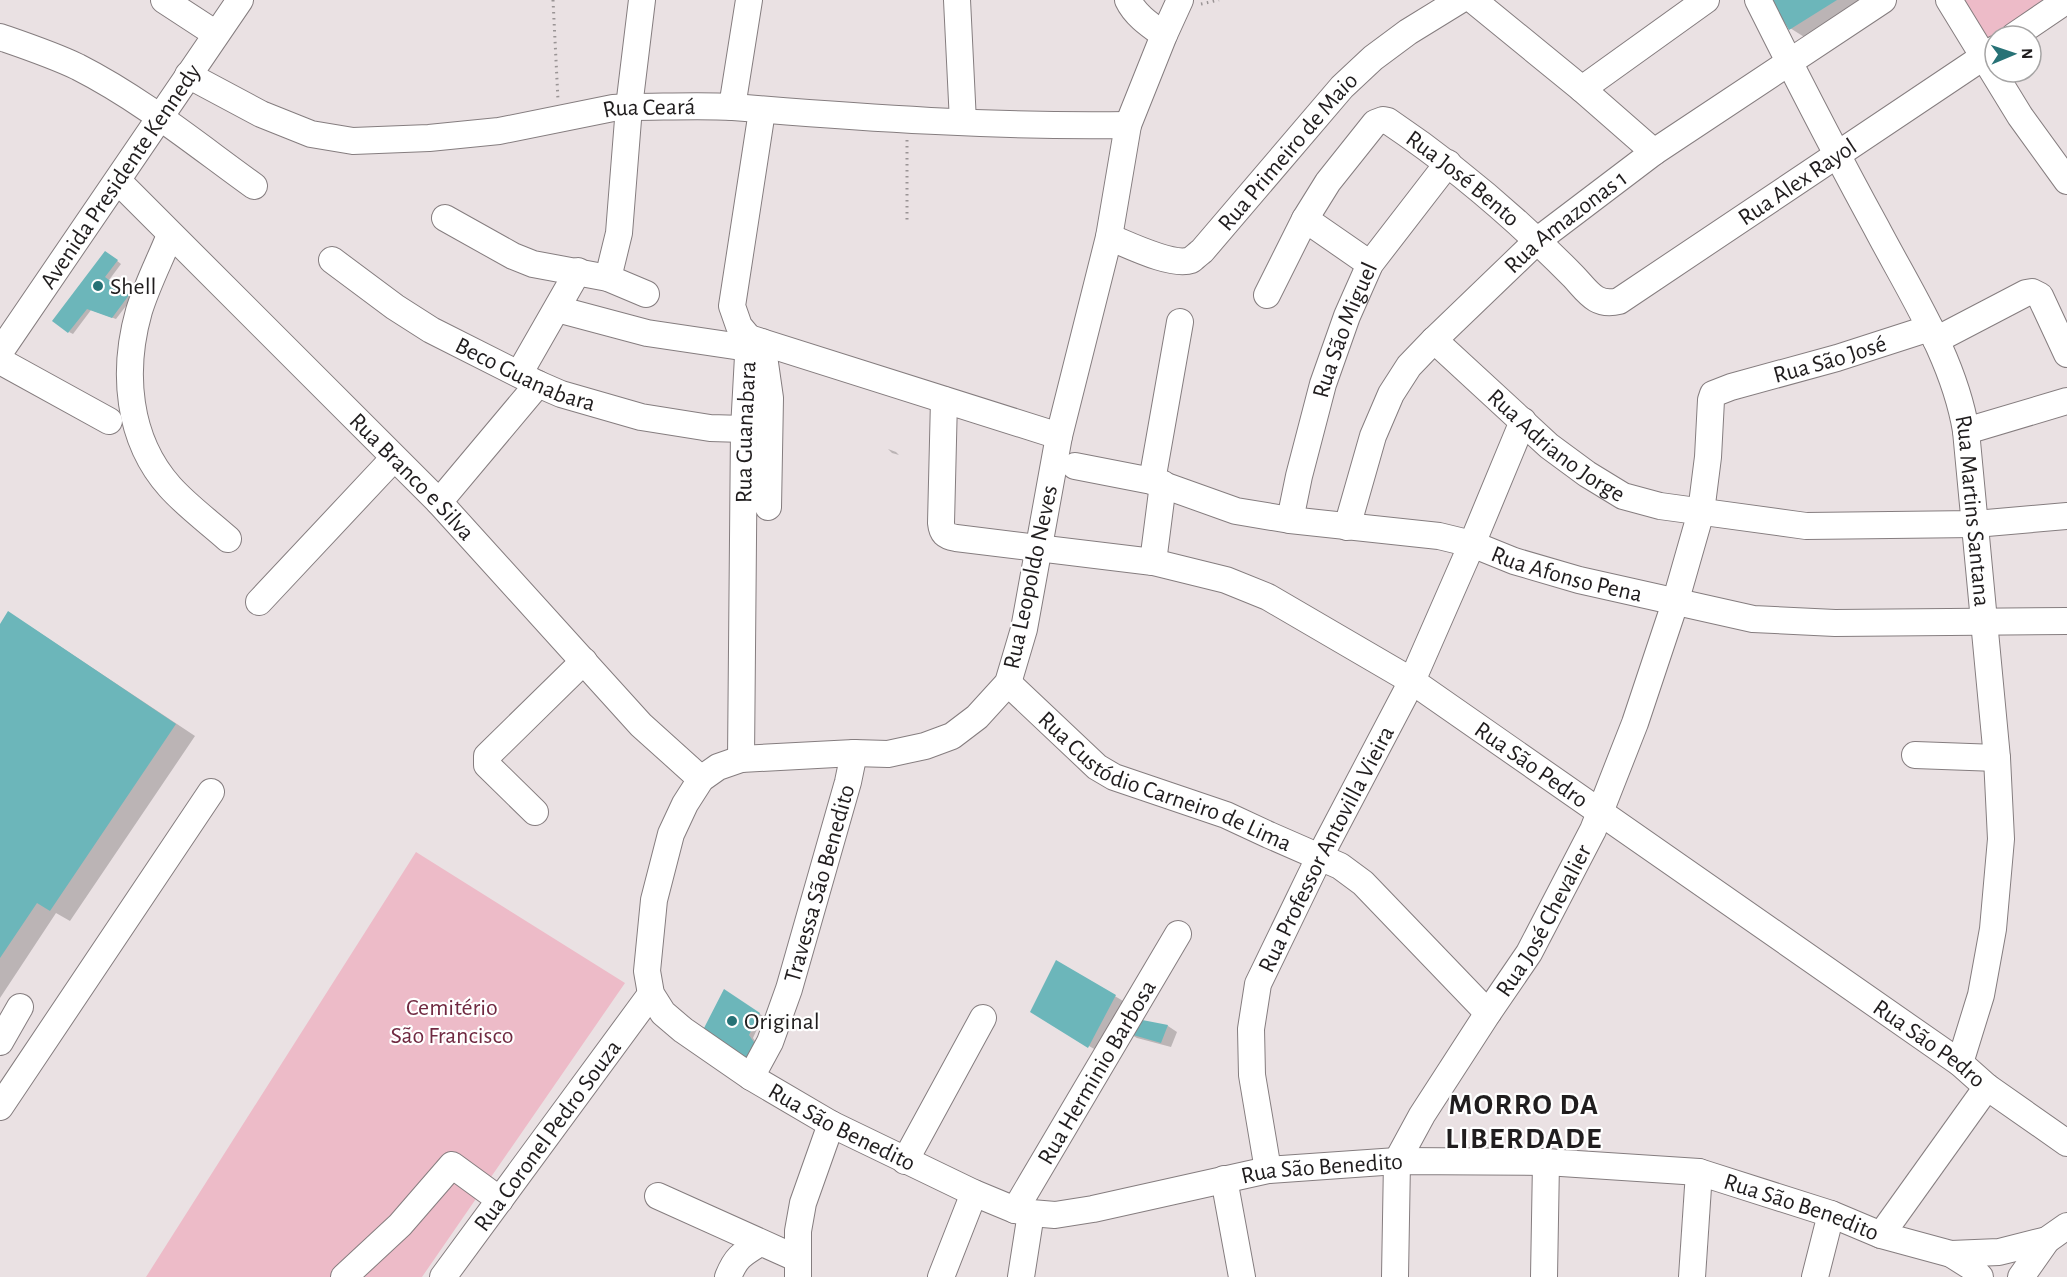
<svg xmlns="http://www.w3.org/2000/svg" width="2067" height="1277" font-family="'Alegreya Sans',sans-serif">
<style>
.green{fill:#edbbc8}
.shadow{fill:#0003}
.building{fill:#6cb6ba}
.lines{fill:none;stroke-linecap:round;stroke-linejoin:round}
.minor-casing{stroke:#857d7f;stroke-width:28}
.path{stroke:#9a9495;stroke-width:3;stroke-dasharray:1.5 4.5;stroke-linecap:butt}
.minor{stroke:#fff;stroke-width:26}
.poi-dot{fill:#277276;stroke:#fff;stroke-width:2}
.labels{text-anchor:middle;stroke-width:4.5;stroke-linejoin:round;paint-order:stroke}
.street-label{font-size:24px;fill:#201d1e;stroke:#fff}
.poi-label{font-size:24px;fill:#201d1e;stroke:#fff;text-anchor:start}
.park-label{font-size:24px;fill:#702941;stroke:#fff}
.district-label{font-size:30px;font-weight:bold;letter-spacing:1.5px;fill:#201d1e;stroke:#fff}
</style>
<rect width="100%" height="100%" fill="#eae1e3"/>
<path class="green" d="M1957,0H2050L1981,47Z
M416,852L625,983L422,1277H146Z"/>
<path class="shadow" d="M1773,0H1874L1809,40L1790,28Z
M110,255L121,264L109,280L132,298L116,319L91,310L73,334L69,332Z
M888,449L896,452L899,455L892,453Z
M28,625L195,736L70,921L56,913L0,998V627Z
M1057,962L1135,1008L1108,1057L1089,1046Z
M724,991L763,1016L753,1038L762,1051L751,1062Z
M1133,1019L1168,1026L1177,1032L1171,1047L1137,1038L1128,1033Z"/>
<path class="building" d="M1771,0H1837L1789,30Z
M105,251L118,260L105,277L129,295L112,318L87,309L68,333L52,321Z
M8,611L176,724L50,911L37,903L0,958V624Z
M1056,960L1116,995L1088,1048L1030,1012Z
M724,989L760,1013L749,1035L758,1048L747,1061L703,1030Z
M1132,1018L1168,1025L1161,1043L1126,1033Z"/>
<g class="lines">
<g class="minor-casing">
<g id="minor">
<path d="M164,0L216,34"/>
<path d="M957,0L963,122"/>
<path d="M1128,0C1135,15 1150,25 1164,35"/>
<path id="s1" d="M1180,0L1164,35L1128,125L1109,237L1059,436L1024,629L1008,683L977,717L952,736L925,746L888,754L854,753L741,759L718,767L701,779L685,804L671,834L654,900L647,971L651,994L663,1013L683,1030L751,1077L831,1124L974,1193L1015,1210L1031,1213L1055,1215L1093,1209L1268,1170L1397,1161L1546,1162L1699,1172L1831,1214L1881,1235L1951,1254L1999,1252L2047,1240"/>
<path d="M1473,0L1582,89L1654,152"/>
<path id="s2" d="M1758,0C1796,76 1835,152 1876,227C1910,292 1954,358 1966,431L1997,758L2001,839L1993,929L1981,995L1960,1063"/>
<path d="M1949,0L2020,116L2067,181"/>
<path d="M2014,36L2067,0"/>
<path d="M0,37C26,46 53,55 78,67C141,99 197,145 254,186"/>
<path id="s3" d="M188,75L261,114L311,134L353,141L429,138L499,131L613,108L629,107C663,107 699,105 733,107C865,118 996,127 1128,125"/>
<path d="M1582,89L1706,0"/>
<path d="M732,107L749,0"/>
<path id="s4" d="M118,181L439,502L641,725L701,779"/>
<path d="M445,218L513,256L533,264L608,278L646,294"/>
<path d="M1305,219L1370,264"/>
<path d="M170,235C160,260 147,285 139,311C122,371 127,439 170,487C187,506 209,522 228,539"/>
<path id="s5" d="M1109,237C1127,244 1172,267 1191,260C1194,258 1199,253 1202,251L1342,87L1373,58L1408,32L1460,0"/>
<path id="s6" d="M332,260L395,307L431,330L538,384L561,394L641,417L710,428L744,429"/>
<path d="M608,278L619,233L629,107L642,0"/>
<path id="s7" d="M1267,295L1305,219L1328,182L1375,123L1383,120L1388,121C1455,166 1517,219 1574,277C1588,292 1596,307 1619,301L1995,49"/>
<path d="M557,309L647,333L748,348"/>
<path d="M749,338L1059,436"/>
<path id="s8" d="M1434,340L1549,446L1587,474L1623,496L1660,506L1806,526L1975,524L2067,516"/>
<path d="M1936,340L2026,293L2032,292L2040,296L2067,354"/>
<path d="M762,342L770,398L768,507"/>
<path id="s9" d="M0,352L240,0"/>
<path d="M0,361L109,421"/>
<path d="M519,374L578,271"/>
<path id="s10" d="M944,400L941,523C942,533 945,536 956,538L1153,562L1226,580L1268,597L1412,681L1960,1063L1987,1087L2067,1143"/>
<path d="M1966,431L2067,401"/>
<path id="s11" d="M1075,466L1152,481L1236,511L1290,520L1439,536L1472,544L1514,561L1579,580L1753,619L1835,623L2067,621"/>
<path d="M1152,481L1180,322"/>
<path d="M439,502L538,384"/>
<path id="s12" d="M1290,520L1299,476L1323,384L1347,316L1370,264L1448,163"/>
<path id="s13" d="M1347,527L1373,436L1391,394L1409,366L1434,340L1538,240L1654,152L1883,0"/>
<path d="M1153,562L1163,484"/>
<path d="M259,602L394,458"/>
<path id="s14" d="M1008,683L1097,767L1114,777L1226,815L1269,835L1340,866L1363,883L1488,1013"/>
<path d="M1915,755L1997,758"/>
<path id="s15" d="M741,759L744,429L749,338L739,326L732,306L762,111"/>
<path d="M535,812L487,765V756L584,661"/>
<path d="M0,1042L20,1007"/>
<path id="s16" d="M751,1077L770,1042L789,989L848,782L854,753"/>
<path d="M0,1107L211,792"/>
<path d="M905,1161L983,1018"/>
<path id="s17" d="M1268,1170L1252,1075L1251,1029L1258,984L1319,858L1412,681L1472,544L1523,421"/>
<path d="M1224,1179L1242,1277"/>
<path d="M658,1196L798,1259"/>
<path id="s18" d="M1015,1210L1178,934"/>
<path d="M1881,1235L1987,1087"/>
<path d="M1951,1254L1970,1266L1980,1277"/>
<path d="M344,1277L400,1225L452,1165L500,1200"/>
<path id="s19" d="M443,1277L651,994"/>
<path d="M728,1277C736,1257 742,1254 760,1243"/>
<path d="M798,1277V1231L803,1203L831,1124"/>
<path d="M941,1277L974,1193"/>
<path d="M1021,1277L1031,1213"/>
<path id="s20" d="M1395,1277L1397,1161L1422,1115L1488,1013L1529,953L1593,830L1635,723L1675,603L1701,512L1708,457L1711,400L1713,394L1731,387L1837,358L1930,328"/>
<path d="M1544,1277L1546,1162"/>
<path d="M1692,1277L1699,1172"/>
<path d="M1815,1277L1831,1214"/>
<path d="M2021,1277L2047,1240L2067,1226"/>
</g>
</g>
<path class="path" d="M553,0L558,100
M1201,4L1219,0
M907,140V222"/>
<use href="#minor" class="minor"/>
</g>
<g class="poi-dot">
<circle cx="98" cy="286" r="6"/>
<circle cx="732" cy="1021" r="6"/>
</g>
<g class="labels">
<g class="street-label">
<text dy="8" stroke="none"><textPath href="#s3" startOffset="478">Rua Ceará</textPath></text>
<text dy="8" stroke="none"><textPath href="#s5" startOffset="232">Rua Primeiro de Maio</textPath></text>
<text dy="8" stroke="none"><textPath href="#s9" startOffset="213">Avenida Presidente Kennedy</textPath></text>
<text dy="8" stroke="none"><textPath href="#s7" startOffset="312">Rua José Bento</textPath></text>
<text dy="8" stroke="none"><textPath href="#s7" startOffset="730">Rua Alex Rayol</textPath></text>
<text dy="8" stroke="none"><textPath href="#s13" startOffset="387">Rua Amazonas 1</textPath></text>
<text dy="8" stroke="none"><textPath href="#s12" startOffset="198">Rua São Miguel</textPath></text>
<text dy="8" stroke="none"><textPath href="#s20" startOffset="1078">Rua São José</textPath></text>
<text dy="8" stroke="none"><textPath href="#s6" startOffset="226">Beco Guanabara</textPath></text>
<text dy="8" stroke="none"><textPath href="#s15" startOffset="327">Rua Guanabara</textPath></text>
<text dy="8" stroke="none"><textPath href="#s8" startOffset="162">Rua Adriano Jorge</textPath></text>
<text dy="8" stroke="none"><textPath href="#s4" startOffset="417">Rua Branco e Silva</textPath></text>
<text dy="8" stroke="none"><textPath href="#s2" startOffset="560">Rua Martins Santana</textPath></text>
<text dy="8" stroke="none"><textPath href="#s11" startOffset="506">Rua Afonso Pena</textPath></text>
<text transform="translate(1030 577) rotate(-78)" y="8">Rua Leopoldo Neves</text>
<text dy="8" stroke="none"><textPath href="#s10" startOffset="778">Rua São Pedro</textPath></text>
<text dy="8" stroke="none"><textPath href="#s14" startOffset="189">Rua Custódio Carneiro de Lima</textPath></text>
<text dy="8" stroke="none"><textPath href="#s17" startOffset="339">Rua Professor Antovilla Vieira</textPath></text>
<text dy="8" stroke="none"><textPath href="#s16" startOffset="206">Travessa São Benedito</textPath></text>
<text dy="8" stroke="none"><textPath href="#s20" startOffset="398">Rua José Chevalier</textPath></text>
<text dy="8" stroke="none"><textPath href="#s10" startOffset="1264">Rua São Pedro</textPath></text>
<text dy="8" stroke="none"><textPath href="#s18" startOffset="160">Rua Herminio Barbosa</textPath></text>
<text dy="8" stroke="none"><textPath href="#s1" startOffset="1504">Rua São Benedito</textPath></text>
<text dy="8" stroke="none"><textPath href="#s19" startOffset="176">Rua Coronel Pedro Souza</textPath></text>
<text dy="8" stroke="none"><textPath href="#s1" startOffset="2008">Rua São Benedito</textPath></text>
<text dy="8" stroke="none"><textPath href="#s1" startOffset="2494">Rua São Benedito</textPath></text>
</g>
<g class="poi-label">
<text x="110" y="294">Shell</text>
<text x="744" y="1029">Original</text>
</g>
<g class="park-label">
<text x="452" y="1015">Cemitério<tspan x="452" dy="28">São Francisco</tspan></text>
</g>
<g class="district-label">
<text x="1524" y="1114">MORRO DA<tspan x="1524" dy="34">LIBERDADE</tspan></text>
</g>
</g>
<g transform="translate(2013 54) rotate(88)"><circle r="28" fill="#ffffff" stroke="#a6a5a5" stroke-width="1.5"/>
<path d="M0-4.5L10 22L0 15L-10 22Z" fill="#277276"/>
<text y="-9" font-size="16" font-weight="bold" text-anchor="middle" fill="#201d1e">N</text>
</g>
</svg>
